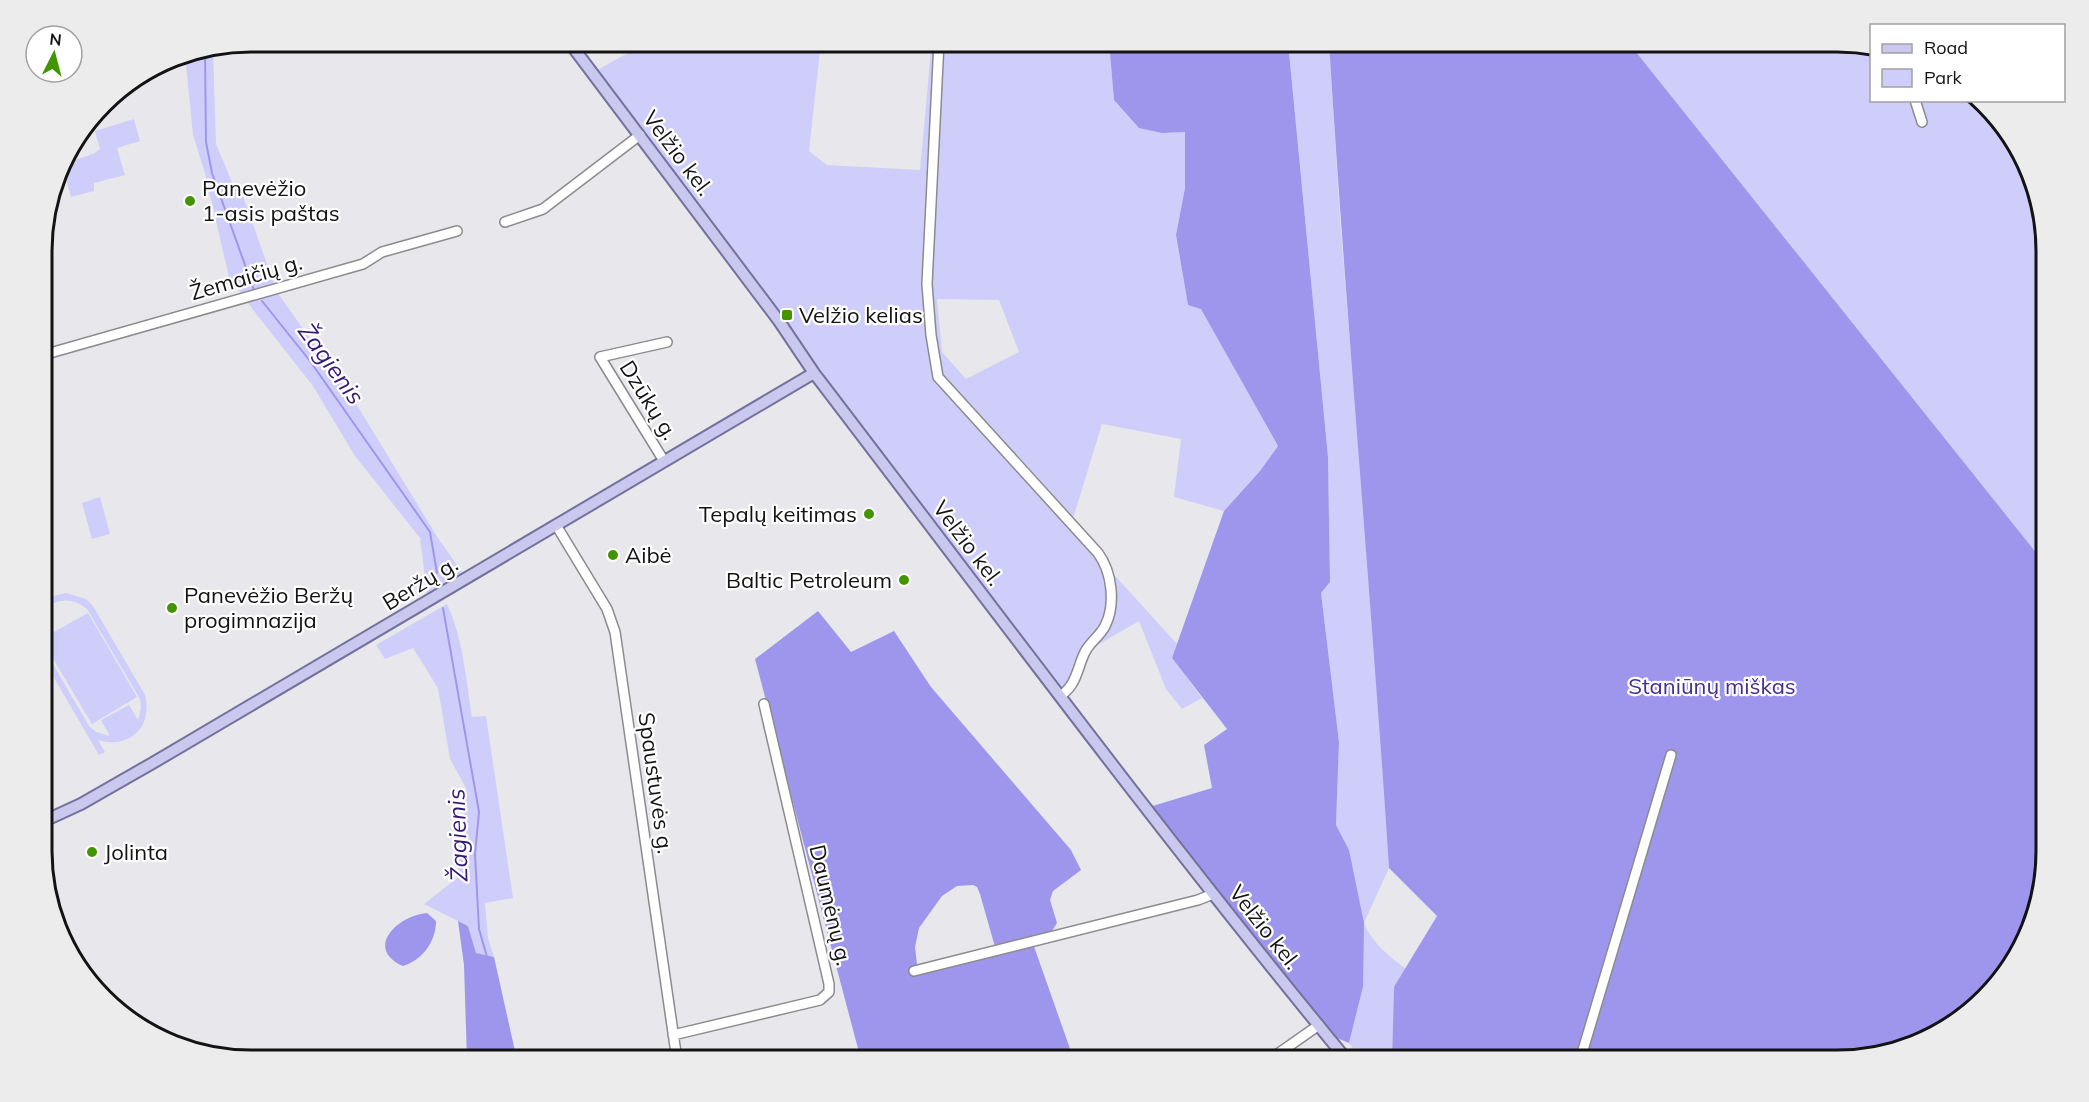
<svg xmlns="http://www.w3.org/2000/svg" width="2089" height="1102" font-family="Mulish,sans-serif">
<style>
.green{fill:#cfcefa;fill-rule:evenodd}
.forest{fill:#9e96ed;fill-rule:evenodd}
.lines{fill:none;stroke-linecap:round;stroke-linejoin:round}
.stream{stroke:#9e96ed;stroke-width:2}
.minor-casing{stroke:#8b8b8f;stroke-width:12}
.major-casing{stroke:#74719c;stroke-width:14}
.minor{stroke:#fff;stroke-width:9}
.major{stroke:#cbc8ef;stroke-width:10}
.poi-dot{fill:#439500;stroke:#fff;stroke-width:2}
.labels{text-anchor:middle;stroke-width:4.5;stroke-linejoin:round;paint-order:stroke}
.street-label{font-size:22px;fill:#131314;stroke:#fff}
.poi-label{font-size:22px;fill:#131314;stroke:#fff;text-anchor:start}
.park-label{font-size:22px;fill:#432e91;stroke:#fff}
.water-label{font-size:24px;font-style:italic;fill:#33177b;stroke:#fff}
.rim{fill:none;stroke:#131314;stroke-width:3}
</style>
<rect width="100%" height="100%" fill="#e7e7ec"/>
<path class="green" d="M634,42H821L809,151L827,165L920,170L931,51L856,45L854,42H1109L1114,100L1162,133L1185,132V188L1176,235L1188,305L1201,308L1278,446L1260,471L1224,511L1174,497L1181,439L1102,424L1071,525C1105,566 1141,604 1177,644L1172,658L1202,698L1182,709L1166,689L1139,621L1082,654L1073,681L1061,687L1060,696L592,73L635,49ZM937,299L999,300L1019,352L966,379L942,352Z
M1288,42H1329L1340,219L1373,624L1389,868L1364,923C1372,943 1389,956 1406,969L1394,988L1392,1060H1362L1349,1043L1363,987L1349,850L1336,825L1339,742L1321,593L1330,582L1328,457Z
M1628,42H1837L1871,50L1872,100L1972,101L2011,135L2045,225L2046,565Z
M213,50L216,144L234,187L241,191L277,292L355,402L438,538L466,578L428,601L420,538L355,456L313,386L254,311L229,277L205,173L193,135L185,55Z
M134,119L140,141L117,148L125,175L94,183V191L71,197L62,164L93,154L100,149L95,131Z
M100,497L110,534L92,539L82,503Z
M66,593L86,599L93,606L145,695C153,727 130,749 98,740L105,752L99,755L43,659V647L89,726L96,732L110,736L101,720L129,705L138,720L141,708L140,699L87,609C72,597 58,598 43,610V602C50,596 57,595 66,593Z
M447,604C463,638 466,680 472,717L486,716L513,898L485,903L488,938L494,957L476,953L468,926L424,904L457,878L466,788L450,759L438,688L413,648L385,659L376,645Z
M88,613L137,697L92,724L43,642V638Z"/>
<path class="forest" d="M1109,42H1288L1328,457L1330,582L1321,593L1339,742L1336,825L1349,850L1364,923L1363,987L1349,1043L1325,1033L1146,808L1212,788L1204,745L1227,729L1172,658L1224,511L1260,471L1278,446L1201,309L1188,305L1176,235L1185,188V132L1162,133L1139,128L1114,100Z
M1329,42H1628L2046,565L2047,850L2025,943L1953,1025L1850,1060H1392L1394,987L1437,916L1389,868C1371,592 1346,318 1329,42Z
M818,611L851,652L894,631L931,687L1071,850L1081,870L1053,891L1050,900L1057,923L1052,931L1031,938L1074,1060H861L755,659ZM973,885L977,887L980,894L997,954L918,973L915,947L919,928L942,896L957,886Z
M427,913L436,921C436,942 422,960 403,966C363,948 399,915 427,913Z
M458,921L468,926L476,953L494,957L517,1060H467L464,965Z"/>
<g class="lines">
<path class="stream" d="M1485,42L1780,392L2047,731
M1619,42L2046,575
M205,53L206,142L212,173L254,290
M262,301L310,361L430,532L437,573
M443,608L479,812L475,854L479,929L507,1027L501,1048V1060"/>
<g class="minor-casing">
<path id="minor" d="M939,42L927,284L931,335L938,377L1098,553C1112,572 1116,604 1105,626C1100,636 1090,642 1085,652C1077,668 1077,685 1060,696
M1915,100L1922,122
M505,222L543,209L640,135
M43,355L363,264L382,252L457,231
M664,461L600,357L667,342
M556,525L607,609L615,632L677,1060
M914,971L1198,900L1213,894
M673,1035L820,1000L829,992V984L764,704
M1269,1060L1319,1025
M1580,1060L1671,755"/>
</g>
<g class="major-casing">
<path id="major" d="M569,42L779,321L814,373C990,603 1162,836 1347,1060
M44,821L81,804L151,764L814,373"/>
</g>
<use href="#minor" class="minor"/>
<use href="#major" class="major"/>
</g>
<g class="poi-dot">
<circle cx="190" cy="201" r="6"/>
<rect x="781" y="309" width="12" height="12" rx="3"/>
<circle cx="869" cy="514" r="6"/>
<circle cx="613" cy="555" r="6"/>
<circle cx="904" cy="580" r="6"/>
<circle cx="172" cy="608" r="6"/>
<circle cx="92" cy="852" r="6"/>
</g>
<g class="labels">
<g class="street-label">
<text transform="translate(678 153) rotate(53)" y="8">Velžio kel.</text>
<text transform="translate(246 277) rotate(-16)" y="8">Žemaičių g.</text>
<text transform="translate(649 400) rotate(58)" y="8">Dzūkų g.</text>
<text transform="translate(968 543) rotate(53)" y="8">Velžio kel.</text>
<text transform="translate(420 583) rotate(-31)" y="8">Beržų g.</text>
<text transform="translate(656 783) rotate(82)" y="8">Spaustuvės g.</text>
<text transform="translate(831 905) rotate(77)" y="8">Daumėnų g.</text>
<text transform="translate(1265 927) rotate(52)" y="8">Velžio kel.</text>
</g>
<g class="poi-label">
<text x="202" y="196">Panevėžio<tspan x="202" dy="25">1-asis paštas</tspan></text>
<text x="799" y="323">Velžio kelias</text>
<text x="857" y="522" text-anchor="end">Tepalų keitimas</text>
<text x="625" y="563">Aibė</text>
<text x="892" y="588" text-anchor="end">Baltic Petroleum</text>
<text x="184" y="603">Panevėžio Beržų<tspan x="184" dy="25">progimnazija</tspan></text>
<text x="104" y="860">Jolinta</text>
</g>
<g class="park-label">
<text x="1712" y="694">Staniūnų miškas</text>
</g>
<g class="water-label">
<text transform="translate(331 364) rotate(54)" y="8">Žagienis</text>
<text transform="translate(458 835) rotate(-92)" y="8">Žagienis</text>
</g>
</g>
<path d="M0 0H2089V1102H0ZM251 52H1837A199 199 0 0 1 2036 251V851A199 199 0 0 1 1837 1050H251A199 199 0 0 1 52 851V251A199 199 0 0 1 251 52Z" fill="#ececec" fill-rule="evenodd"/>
<path class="rim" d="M251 52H1837A199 199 0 0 1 2036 251V851A199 199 0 0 1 1837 1050H251A199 199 0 0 1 52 851V251A199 199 0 0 1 251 52Z"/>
<rect x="1870" y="24" width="195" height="78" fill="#ffffff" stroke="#a1a1a1" stroke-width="1.5"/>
<rect x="1882" y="44" width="30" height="9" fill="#cbc8ef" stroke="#a1a1a1" stroke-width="1.5"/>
<text x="1924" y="54" font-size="18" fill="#131314">Road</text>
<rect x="1882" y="69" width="30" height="18" fill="#cfcefa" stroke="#a1a1a1" stroke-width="1.5"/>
<text x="1924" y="84" font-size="18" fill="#131314">Park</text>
<g transform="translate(54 54) rotate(6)"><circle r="28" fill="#ffffff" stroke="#a1a1a1" stroke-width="1.5"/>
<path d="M0-4.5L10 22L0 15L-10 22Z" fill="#439500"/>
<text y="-9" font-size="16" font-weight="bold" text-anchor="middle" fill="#131314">N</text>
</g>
</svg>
